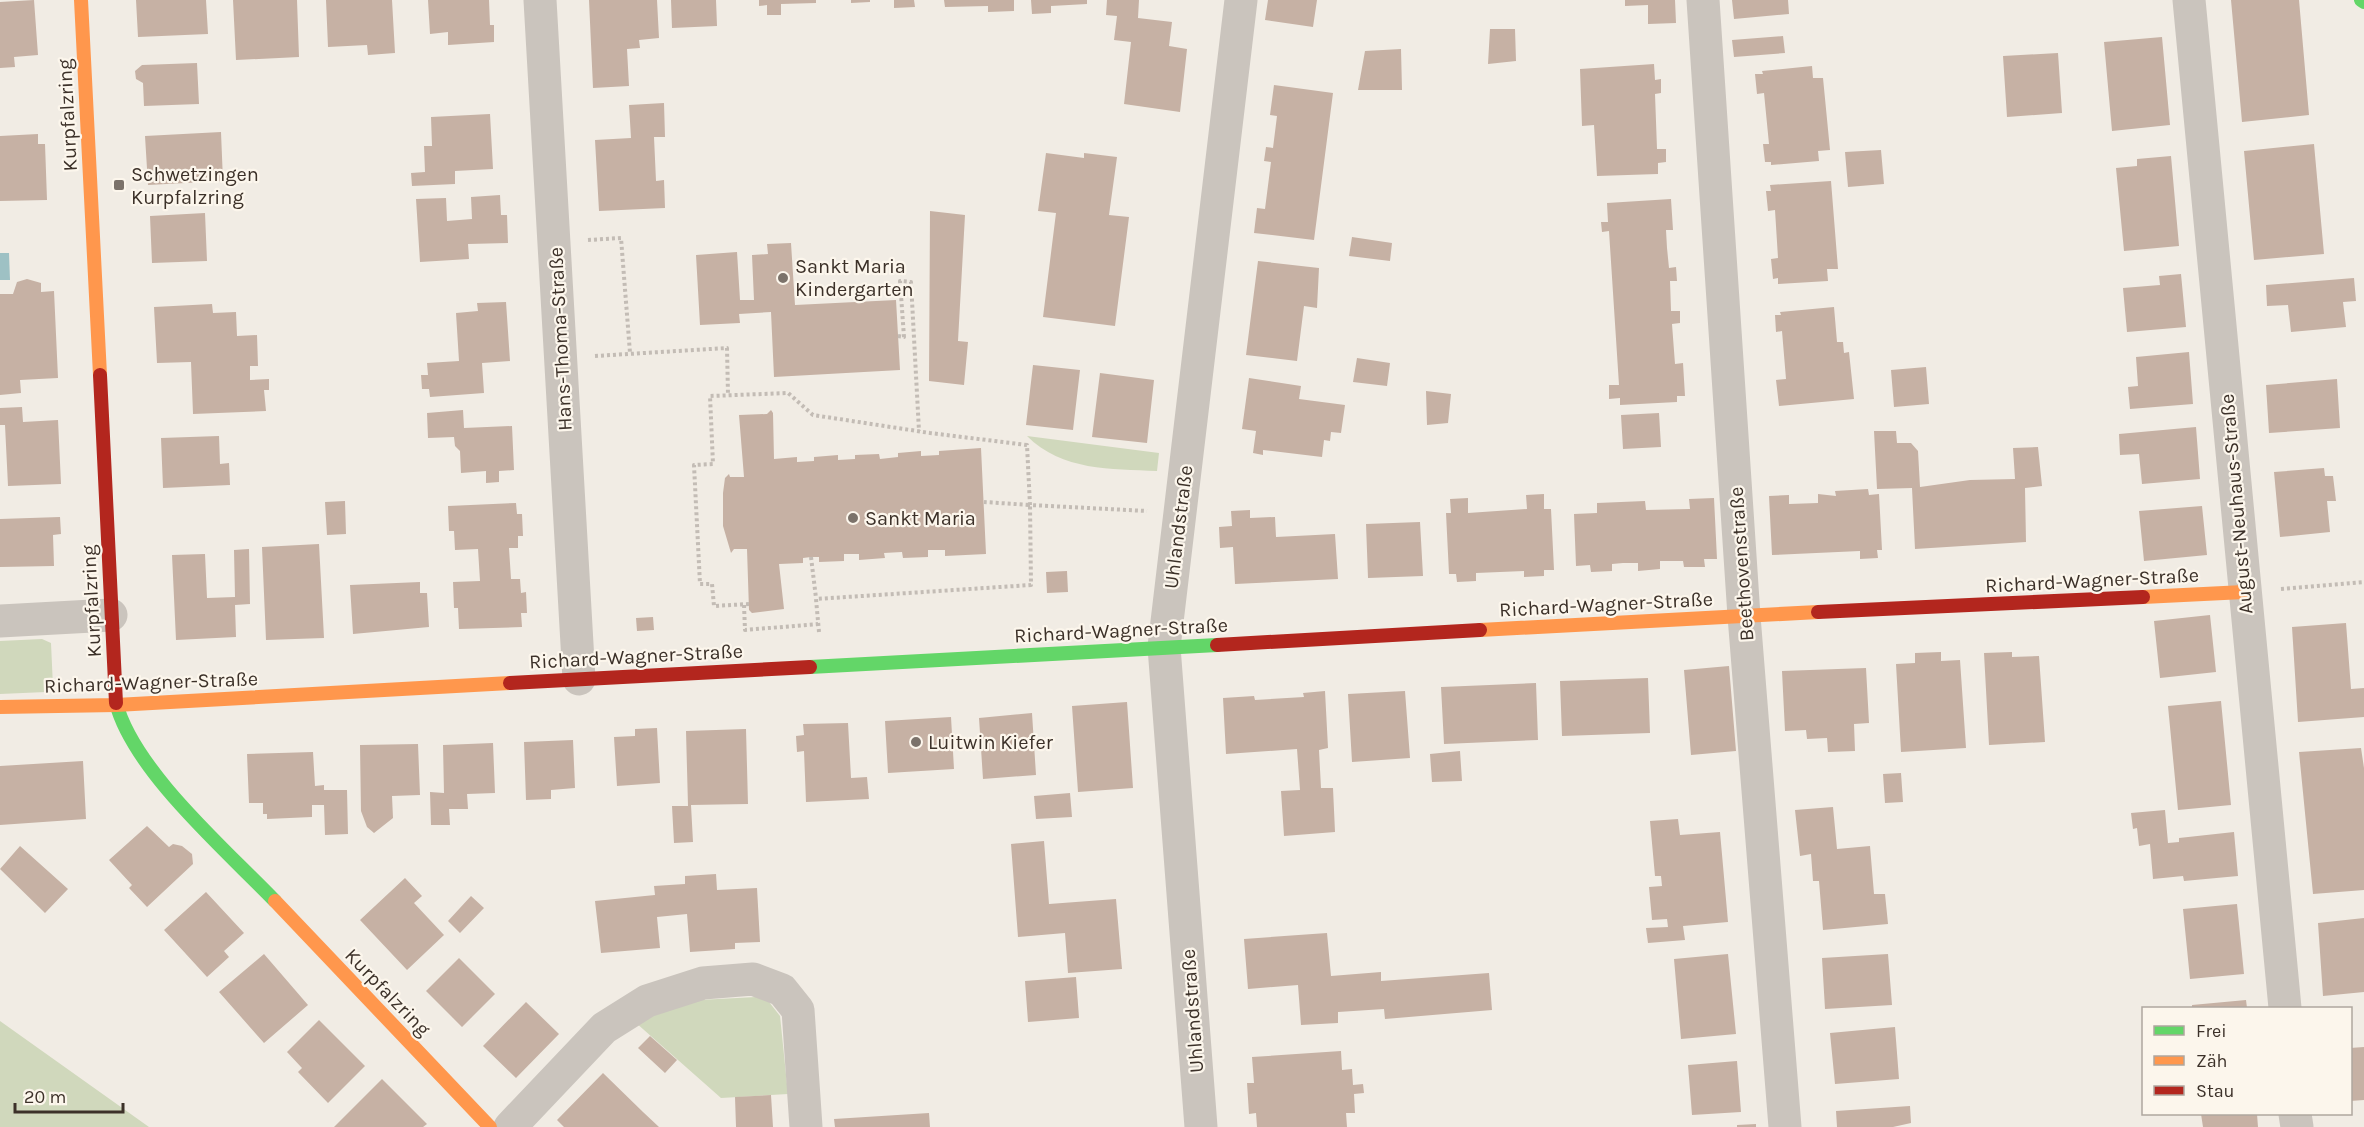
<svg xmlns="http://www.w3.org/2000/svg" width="2364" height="1127" font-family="Karla,sans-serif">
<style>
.green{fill:#d0d8bc}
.water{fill:#9ec1c4}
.building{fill:#c6b1a4}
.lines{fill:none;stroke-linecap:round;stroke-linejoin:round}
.path{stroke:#c3bcb5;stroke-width:4;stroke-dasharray:3 3;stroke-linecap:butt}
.street{stroke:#cac4bd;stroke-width:33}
.fast{stroke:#63d668;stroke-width:14}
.slow{stroke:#ff974d;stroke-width:14}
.jam{stroke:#b3261e;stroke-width:14}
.poi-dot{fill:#7b726a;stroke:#fcf6ec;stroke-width:2}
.labels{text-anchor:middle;stroke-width:4.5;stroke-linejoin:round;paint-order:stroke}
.street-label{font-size:20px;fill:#3c3129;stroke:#fcf6ec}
.poi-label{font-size:20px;fill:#3c3129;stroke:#fcf6ec;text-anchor:start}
</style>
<rect width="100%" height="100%" fill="#f1ece4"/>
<path class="green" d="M1027,436L1159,453L1157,471C1111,469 1062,471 1027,436Z
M42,639L51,643L53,687L46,692L0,694V641Z
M756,997L769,1002L780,1016L788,1094L721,1098L635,1022L699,1000Z
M0,1021L149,1127H0Z"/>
<path class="water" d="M0,253H9L10,280H0Z"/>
<path class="building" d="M34,0L38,55L14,57L15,67L0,68V2Z
M136,0H206L208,34L138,37Z
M233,0H297L299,57L236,60Z
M326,0H392L395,53L368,55L367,45L328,47Z
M428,0H489L490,25H494V42L448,45V32L430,34Z
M589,0H657L659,38L639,40L640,48L627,49L629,86L593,88Z
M671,0H716L717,26L672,28Z
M759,0H816V3L781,4V15H767V5L759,6Z
M851,0H870V2L851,3Z
M894,0H914L915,7L894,8Z
M944,0H1014V11L988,12V6L945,7Z
M1031,0H1087V4L1051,6V13L1032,14Z
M1107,0H1139L1138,18L1172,22L1169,46L1187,49L1180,112L1124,104L1131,42L1114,40L1117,16L1106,15Z
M1268,0H1317L1313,27L1265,20Z
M1625,0H1675L1676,23L1648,24V5L1625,6Z
M1732,0H1788L1789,14L1734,19Z
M2231,0H2299L2309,115L2242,122Z
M1490,29H1515L1516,61L1488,64Z
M1783,36L1785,53L1734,57L1732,40Z
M2162,37L2170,125L2112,131L2104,42Z
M1401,49L1402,90H1358L1365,51Z
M2058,53L2062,113L2007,117L2003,56Z
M197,63L199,104L144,106L143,83L136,79L135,71L142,65Z
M1654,64L1655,80L1661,79V93L1655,94L1657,149H1666V162L1658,163V174L1597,176L1594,125L1582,126L1580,69Z
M1812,66L1813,78H1823L1830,150L1818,151L1819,161L1771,165V162H1765L1763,144H1769L1764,93L1757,94L1755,74H1763L1762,71Z
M1274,85L1333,93L1314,240L1254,233L1257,208L1265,209L1271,162L1264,161L1266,147L1273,148L1277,116L1270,115Z
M664,103L665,137H654L656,181L664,180L665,208L599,211L595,140L631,138L629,105Z
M490,114L493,169L455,171V184L412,186L411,173L425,172L424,146H432L431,117Z
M221,132L223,181L148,185L145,136Z
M38,134V144H45L47,200L0,201V136Z
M2314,144L2324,254L2254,260L2244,151Z
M1881,150L1884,184L1848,187L1845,152Z
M1046,153L1084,158V153L1117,157L1109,215L1129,217L1115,326L1043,317L1056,213L1038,211Z
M2171,156L2179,246L2124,251L2116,168L2137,166V159Z
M1831,181L1838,269H1827L1828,281L1778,284V278L1773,279L1771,259L1778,258L1775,210L1768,211L1766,191H1771L1770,185Z
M500,195L501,215H507L508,243L468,244L469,259L420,262L416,199L446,198L447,221L472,219L471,197Z
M1671,199L1673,230H1666L1667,248L1669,268L1676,267L1677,281H1670L1671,311H1680V323L1672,324L1675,364L1683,363L1685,396H1677V402L1620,405V398L1609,399V385H1619L1609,231L1602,232L1601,222H1608L1607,203Z
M930,211L965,215L958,341L968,342L964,385L929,381Z
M205,213L207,261L152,263L150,216Z
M1352,237L1392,243L1390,261L1349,256Z
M791,243L795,305L896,300L900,370L774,377L771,312L739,314L740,323L700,325L696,255L737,252L740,300H754L752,255L768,254L767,244Z
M1258,261L1319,268L1317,308L1304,306L1297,361L1246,355Z
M2181,274L2186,327L2127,332L2123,288L2160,285L2159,276Z
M2354,278L2356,301L2343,302L2346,327L2291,332L2288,305L2267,306L2266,285Z
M27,279L41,283V292L54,291L58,378L20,380L21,393L0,395V294H13L17,282Z
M506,302L510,361L482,363L484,393L430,397L429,389H422L421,375H428L427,363L459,361L456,313L478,311L477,303Z
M212,304L213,313L236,312L237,336L257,335L258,366H250V380L269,379V390H264L266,411L193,414L191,362L157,363L154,307Z
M1834,307L1837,342H1843L1844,353L1849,352L1854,399L1779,406L1776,380L1786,379L1782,331L1776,332L1775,315H1781L1780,312Z
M2189,352L2193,404L2130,409L2128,387L2138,386L2136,357Z
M1357,358L1390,363L1387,386L1353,382Z
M1033,365L1080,370L1073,430L1026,425Z
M1926,367L1929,404L1894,407L1891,370Z
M1100,373L1154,380L1147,443L1092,437Z
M1249,378L1301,386L1299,399L1345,405L1341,433L1331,432L1330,441L1324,440L1322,457L1263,450V455L1253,453L1256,431L1242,429Z
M2337,379L2340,428L2269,433L2266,385Z
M1426,391L1451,394L1448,423L1427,425Z
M22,407L23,422L58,420L61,484L8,486L5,425H0V408Z
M463,410L464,428L512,426L514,470L499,471V482L486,483V471L461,473L460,451L455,446L454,437L428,438L427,413Z
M771,410L773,413L774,459L797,457V462L814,461V457L838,455V460L855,459V455L879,454L880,459L898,457V453L921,451V456L939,455V451L981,448L986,554L945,556V550H928V557L903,558L902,552L884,553L885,558L859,560V554H844V561L819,562V557H811L803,558V563L779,564L784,609L752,613L749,610L747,549H734L731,553L723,526V493L725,478L729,474L730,477H744L739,415L767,414Z
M1659,413L1661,447L1623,449L1621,415Z
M2196,427L2200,479L2142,484L2139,454L2120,455L2119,434Z
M1874,431H1896L1897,443H1911L1918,451L1920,487L1970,480L2015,479L2013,448L2038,447L2042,486L2025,488L2026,542L1915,549L1912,488L1877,489Z
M219,436L220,464L229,463L230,485L163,488L161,438Z
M2324,468L2325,476H2333L2336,501H2327L2330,532L2280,537L2274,472Z
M1868,489L1869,495L1879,494L1882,550H1877L1878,558L1860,559V551L1772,555L1769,496L1789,495V504L1818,503V494L1836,496L1835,491Z
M1544,494V509H1551L1554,570H1544V576L1524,577V571L1476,573V581L1457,582L1456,574H1449L1446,513H1451L1450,499L1468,498V513L1527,509L1526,495Z
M1714,498L1717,559H1704L1705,567H1684L1683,561H1660V569L1638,571V563H1623L1612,564V571L1591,572L1590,565L1576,566L1574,514L1597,513V503L1645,501L1646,510L1690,509L1689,499Z
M345,501L346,534L327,535L325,502Z
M516,503L517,514H522L523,536H518V548H509L511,579H520L521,593L526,592L527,613H521L522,627L459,629L458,608H454L453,582L480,581L478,549L455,550L454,531H449L448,506Z
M2202,506L2207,555L2144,561L2139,511Z
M1250,510V518L1275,517L1276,537L1335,534L1338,579L1235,584L1233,547L1220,548L1219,527L1232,526L1231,511Z
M60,517L61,534L53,535L54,566L0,567V519Z
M1420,522L1423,576L1368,578L1366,524Z
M319,544L324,638L266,640L262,547Z
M249,549L250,604L235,605L236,637L176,640L172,555L205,554L207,598L235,597L234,550Z
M1067,571L1068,592L1047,593L1046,572Z
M420,582V593H427L429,627L353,634L350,585Z
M2210,615L2216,672L2160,678L2154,621Z
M653,617L654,630L637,631L636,618Z
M2346,623L2351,689L2364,688V717L2298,722L2292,627Z
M1941,652V661L1960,660L1966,748L1901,752L1896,664L1915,663V653Z
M2012,652V657L2039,656L2045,742L1989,745L1984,653Z
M1729,666L1736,751L1691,755L1684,670Z
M1866,668L1869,723L1854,724L1855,751L1828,752L1827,738L1807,739L1806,730L1785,731L1782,671Z
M1648,678L1650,733L1562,736L1560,681Z
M1536,683L1538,740L1444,744L1441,687Z
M1325,691L1328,748L1319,750L1321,788H1333L1335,832L1284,836L1281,791L1300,790L1297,749L1226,754L1223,698L1254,696L1255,700L1304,697L1303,693Z
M1405,691L1410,758L1352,762L1348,694Z
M2221,701L2231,805L2178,810L2168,706Z
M1127,702L1133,788L1078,792L1072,706Z
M1032,713L1036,775L983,779L979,718Z
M951,717L954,769L888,773L885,721Z
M848,723L851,778L867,777L869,799L806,802L804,751L797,752L796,736L804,735L803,724Z
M657,728L660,783L617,786L614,737L635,736V729Z
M746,729L748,804L691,805L693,842L674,843L672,806H688L686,731Z
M573,740L575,788L551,790V799L526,800L524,742Z
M493,743L495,793L467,794L468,809H449L450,825H431L430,792L444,793L443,745Z
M418,744L420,795L392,796L393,818L374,833L367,827L361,811L360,745Z
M2361,748L2364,768V890L2313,894L2299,752Z
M1460,751L1462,781L1432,782L1430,754Z
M313,752L315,786L324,785V790H347L348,834L325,835L324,805H312V817L267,819V814H263V803H249L247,754Z
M83,761L86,819L0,825V766Z
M1901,773L1903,802L1885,803L1883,774Z
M1070,793L1072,817L1036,819L1034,796Z
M1833,807L1837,849L1870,846L1874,894H1885L1888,924L1823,930L1819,881H1813L1811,854L1800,856L1795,810Z
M2165,810L2168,843L2179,842V838L2234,832L2238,876L2184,881L2183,876L2153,879L2150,844L2139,846L2137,828L2133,829L2131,813Z
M1678,819L1680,835L1720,832L1728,922L1683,926L1685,940L1648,943L1646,928L1668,927L1667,919L1652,920L1649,887L1662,886L1661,876H1655L1650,821Z
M147,826L169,847L173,844L182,846L192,854L193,864L147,907L129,888L132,885L109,860Z
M1044,841L1049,904L1116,899L1122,969L1068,973L1065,933L1018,937L1011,844Z
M20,846L68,889L45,913L0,869Z
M716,874L717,890L757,888L760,942L735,943V949L690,952L687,914L657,917L660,948L601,953L595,901L655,895L654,886L685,884V876Z
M405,878L422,896L414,903L444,935L407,970L360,920Z
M206,892L244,933L224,951L229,957L207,977L164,930Z
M471,896L484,908L460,933L448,921Z
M2237,904L2244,974L2190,979L2183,909Z
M2364,918V992L2323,996L2318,923Z
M1327,933L1331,976L1381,972V981L1489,973L1492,1010L1385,1019L1384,1009L1338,1012V1023L1301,1025L1298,985L1248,989L1244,939Z
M264,954L308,1005L264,1043L219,992Z
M1728,954L1736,1034L1681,1039L1674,959Z
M1888,954L1892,1005L1825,1009L1822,958Z
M459,958L495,994L462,1027L426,991Z
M1076,977L1079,1018L1028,1022L1025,981Z
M2246,1000L2247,1008H2192V1005Z
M526,1002L559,1034L516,1078L483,1046Z
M319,1020L365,1066L328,1103L298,1072L302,1068L287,1052Z
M1895,1027L1899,1079L1835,1084L1830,1033Z
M650,1036L677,1060L665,1073L638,1048Z
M2364,1047V1100L2350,1101V1048Z
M1341,1051L1342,1070L1352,1069L1353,1085L1363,1084L1364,1093L1354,1094L1355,1113H1346L1347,1127H1257L1256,1113L1249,1114L1247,1083H1254L1252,1057Z
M1737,1061L1741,1112L1692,1115L1688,1065Z
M603,1073L643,1112L659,1127H564L557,1120Z
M382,1079L427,1124L423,1127H334Z
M771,1095L773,1127H736L735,1097Z
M1910,1106L1911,1123L1893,1127H1837L1836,1111Z
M929,1113L930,1127H835L834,1119Z
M2201,1114H2257L2258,1127H2203Z
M1756,1124V1127H1737V1125Z"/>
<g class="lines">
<path class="path" d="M588,240L621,238L630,353
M898,336L904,337L900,281L911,282L919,431
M595,356L727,348L728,395
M811,557L816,598
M2281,589L2364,582
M749,604L714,606L712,584H700L694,465L713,464L710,396L788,393L813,415L930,433L1027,445L1030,505L1147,511
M744,605L745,630L818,624
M819,632L816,599L1031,585L1030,505L984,502"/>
<path class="street" d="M540,0L579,679
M1703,0L1744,616L1785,1127
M2189,0L2285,1008
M0,621L111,615
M2295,1114L2297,1127
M510,1127L604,1028L647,1001L703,983L753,979L782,990L798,1010L806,1127
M1201,1127L1164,647L1241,0"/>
<path class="fast" d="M2361,0L2364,2
M810,667L1217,645
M116,703C134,771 226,850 275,901"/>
<path class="slow" d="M81,0L100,375
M2143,597L2244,592
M1480,630L1818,612
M0,707L116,705L510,683
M275,901L490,1127"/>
<path class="jam" d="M100,375L116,703
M1818,612L2143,597
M1217,645L1480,630
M510,683L810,667"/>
</g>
<g class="poi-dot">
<rect x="113" y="179" width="12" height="12" rx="3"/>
<circle cx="783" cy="278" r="6"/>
<circle cx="853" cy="518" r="6"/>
<circle cx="916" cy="742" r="6"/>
</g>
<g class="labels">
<g class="street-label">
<text transform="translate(67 115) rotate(-93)" y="7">Kurpfalzring</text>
<text transform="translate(560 339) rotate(-93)" y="7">Hans-Thoma-Straße</text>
<text transform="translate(2236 504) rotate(-95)" y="7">August-Neuhaus-Straße</text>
<text transform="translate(1178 527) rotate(-83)" y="7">Uhlandstraße</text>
<text transform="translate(1741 564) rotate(-94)" y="7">Beethovenstraße</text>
<text transform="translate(2092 580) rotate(-3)" y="7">Richard-Wagner-Straße</text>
<text transform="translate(91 601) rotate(-93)" y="7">Kurpfalzring</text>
<text transform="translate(1606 604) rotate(-3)" y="7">Richard-Wagner-Straße</text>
<text transform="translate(1121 630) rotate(-3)" y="7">Richard-Wagner-Straße</text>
<text transform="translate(636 656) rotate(-3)" y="7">Richard-Wagner-Straße</text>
<text transform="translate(151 682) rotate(-2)" y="7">Richard-Wagner-Straße</text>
<text transform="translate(388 992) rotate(46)" y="7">Kurpfalzring</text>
<text transform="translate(1192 1011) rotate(-94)" y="7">Uhlandstraße</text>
</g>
<g class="poi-label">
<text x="131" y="181">Schwetzingen<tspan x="131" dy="23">Kurpfalzring</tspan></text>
<text x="795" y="273">Sankt Maria<tspan x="795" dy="23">Kindergarten</tspan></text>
<text x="865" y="525">Sankt Maria</text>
<text x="928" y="749">Luitwin Kiefer</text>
</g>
</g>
<rect x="2142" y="1007" width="210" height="108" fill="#fcf6ec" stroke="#afa79e" stroke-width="1.5"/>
<rect x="2154" y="1026" width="30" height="9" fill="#63d668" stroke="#afa79e" stroke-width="1.5"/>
<text x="2196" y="1037" font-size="18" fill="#3c3129">Frei</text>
<rect x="2154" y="1056" width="30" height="9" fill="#ff974d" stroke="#afa79e" stroke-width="1.5"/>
<text x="2196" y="1067" font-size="18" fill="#3c3129">Zäh</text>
<rect x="2154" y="1086" width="30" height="9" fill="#b3261e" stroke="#afa79e" stroke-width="1.5"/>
<text x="2196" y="1097" font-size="18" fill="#3c3129">Stau</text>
<path d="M15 1103v9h108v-9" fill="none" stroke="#3c3129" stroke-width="3"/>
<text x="24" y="1103" font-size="18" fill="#3c3129" stroke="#fcf6ec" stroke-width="4.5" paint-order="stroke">20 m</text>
</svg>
